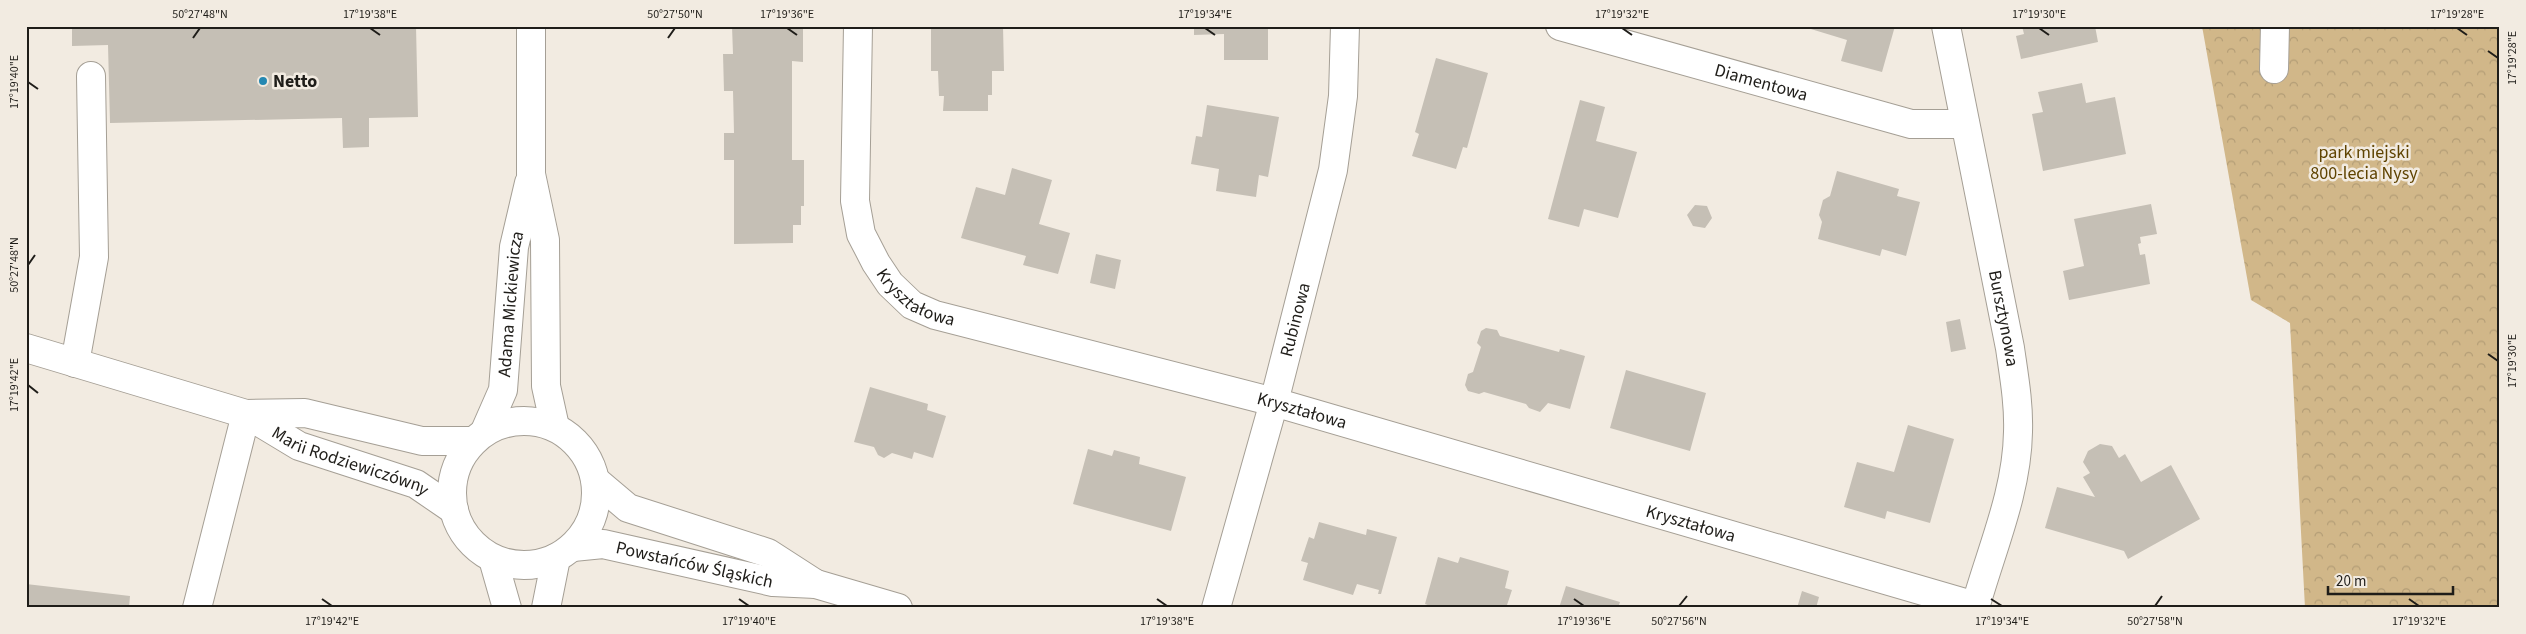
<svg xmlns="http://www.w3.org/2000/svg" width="2526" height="634" font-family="'Source Sans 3',sans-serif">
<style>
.park{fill:url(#park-crowns)}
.building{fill:#c5bfb5}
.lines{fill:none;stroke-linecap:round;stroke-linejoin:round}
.minor-casing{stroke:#a59f95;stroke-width:30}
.minor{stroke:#fff;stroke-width:28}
.ticks{fill:none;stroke:#1f1d19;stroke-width:2}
.poi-dot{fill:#2588b2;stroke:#f2ebe1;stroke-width:2}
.labels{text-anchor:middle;stroke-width:5;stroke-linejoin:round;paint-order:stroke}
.poi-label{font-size:18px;font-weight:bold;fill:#1f1d19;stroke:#f2ebe1;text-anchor:start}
.street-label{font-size:18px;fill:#1f1d19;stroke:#f2ebe1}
.park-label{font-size:18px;fill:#5f4300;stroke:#f2ebe1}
.neatline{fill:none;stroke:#1f1d19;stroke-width:2}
.ticks-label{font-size:12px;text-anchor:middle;fill:#1f1d19}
</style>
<defs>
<pattern id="park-crowns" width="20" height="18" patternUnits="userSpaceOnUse" patternTransform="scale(1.25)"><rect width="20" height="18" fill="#d1b789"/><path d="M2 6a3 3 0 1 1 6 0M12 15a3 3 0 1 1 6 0" fill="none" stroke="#b39d76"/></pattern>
</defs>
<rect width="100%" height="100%" fill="#f2ebe1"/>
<path class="park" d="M2202,26H2500V608H2305L2290,323L2251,300Z"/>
<path class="building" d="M72,26H416L418,117L369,118V147L343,148L342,118L110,123L108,45L72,46Z
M732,26H803V62L792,61V160H804V206H801V225H793V243L734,244V160H724V133H734L733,91H724L723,54H733Z
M931,26H1003L1004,71H992V95H988V111H943L944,96H939L938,71H931Z
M1194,26H1268V60H1224V34L1194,35Z
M1801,26H1895L1882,72L1841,61L1847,40Z
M2022,26H2095L2098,42L2021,59L2016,36L2024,34Z
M1436,58L1488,73L1467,148L1463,147L1456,169L1412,156L1419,134L1415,132Z
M2082,83L2086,103L2115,97L2126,154L2043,171L2032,114L2043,112L2038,92Z
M1580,100L1605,107L1596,141L1637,152L1618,218L1584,209L1579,227L1548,219Z
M1207,105L1279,117L1268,177L1259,175L1256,197L1216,191L1219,169L1191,164L1196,136L1202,137Z
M1012,168L1052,180L1039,224L1070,233L1058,274L1023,265L1026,256L961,238L976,187L1005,195Z
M1837,171L1899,189L1897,196L1920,202L1906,256L1882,249L1880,256L1818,239L1822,222L1819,215L1823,200L1830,196Z
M2151,204L2157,234L2140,237L2141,243L2138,244L2140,255L2145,254L2150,284L2069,300L2063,271L2084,266L2074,219Z
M1695,205L1707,206L1712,218L1705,228L1693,226L1687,215Z
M1096,254L1121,260L1115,289L1090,283Z
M1960,319L1966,349L1951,352L1946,322Z
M1486,328L1497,330L1500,336L1559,352L1560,349L1585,356L1570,409L1548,403L1540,412L1529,408L1526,404L1484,392L1479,394L1468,391L1465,385L1468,374L1473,372L1481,347L1477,343L1481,331Z
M1626,370L1706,393L1690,451L1610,428Z
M870,387L928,404L927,410L946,416L933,458L914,452L912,459L892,453L884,458L878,455L874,447L854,442Z
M1908,425L1954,439L1930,523L1887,511L1885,519L1844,507L1857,462L1894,472Z
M2100,444L2112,446L2119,458L2125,454L2141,482L2171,465L2200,519L2128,559L2124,551L2045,528L2057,487L2095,497L2083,477L2090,473L2083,462L2088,451Z
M1088,449L1112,456L1114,450L1140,457L1139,464L1186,477L1171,531L1073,504Z
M1319,522L1366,535L1367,529L1397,537L1381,594H1378L1379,590L1357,584L1353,595L1303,580L1308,563L1301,561L1309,537L1314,539Z
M1438,557L1458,563L1460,557L1509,571L1505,588L1512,590L1506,608H1436L1425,604Z
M26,584L130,596L129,608H26Z
M1566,586L1620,602L1618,608H1559Z
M1802,591L1819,597L1816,608H1797Z"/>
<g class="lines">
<g class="minor-casing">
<g id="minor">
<path d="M531,26V174L545,240L546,386L555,427"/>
<path id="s1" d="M858,26L855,201L861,234L876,263L890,284L912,305L935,315L1274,402L1975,606"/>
<path id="s2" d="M1560,26L1911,124H1965"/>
<path id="s3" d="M1946,26L2010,348C2014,376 2019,404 2018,432C2017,493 1991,550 1975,608"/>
<path d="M2274,69L2275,26"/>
<path id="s4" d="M26,348L246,414L299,446L416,484L454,510"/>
<path d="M75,363L94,257L91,76"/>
<path d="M246,414L305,413L422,441H473"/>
<circle cx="524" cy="493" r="72"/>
<path id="s5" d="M485,431L503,390L514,247L529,183"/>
<path d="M596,481L628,508L768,553L816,584"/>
<path id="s6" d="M573,547L603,544L773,582L816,584L898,608"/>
<path d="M493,559L507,608"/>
<path d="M197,608L246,414"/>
<path d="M546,608L556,558"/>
<path id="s7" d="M1216,608L1274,402L1333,170L1343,96L1345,26"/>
</g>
</g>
<use href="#minor" class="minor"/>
</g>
<path class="ticks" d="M370,28L380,35M787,28L797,35M1205,28L1215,35M1622,28L1632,35M2039,28L2049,35M2457,28L2467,35M193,38L200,28M668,38L675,28M2488,51L2498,58M28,82L38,89M28,265L35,255M2488,354L2498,361M28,385L38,393M322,599L332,606M739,599L749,606M1157,599L1167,606M1574,599L1584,606M1991,599L2002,606M2409,599L2419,606M1679,606L1687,596M2155,606L2162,596"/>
<circle class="poi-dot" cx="263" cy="81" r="5"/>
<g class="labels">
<g class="poi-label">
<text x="273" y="87">Netto</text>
</g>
<g class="street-label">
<text dy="6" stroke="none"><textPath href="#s2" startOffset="209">Diamentowa</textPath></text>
<text dy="6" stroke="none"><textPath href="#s1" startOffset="296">Kryształowa</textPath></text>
<text dy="6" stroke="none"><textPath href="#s5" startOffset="131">Adama Mickiewicza</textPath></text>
<text dy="6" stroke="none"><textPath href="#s3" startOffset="298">Bursztynowa</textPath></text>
<text dy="6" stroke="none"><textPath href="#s7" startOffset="299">Rubinowa</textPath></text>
<text dy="6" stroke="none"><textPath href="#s1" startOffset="701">Kryształowa</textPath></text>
<text dy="6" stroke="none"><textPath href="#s4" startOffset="345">Marii Rodziewiczówny</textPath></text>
<text dy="6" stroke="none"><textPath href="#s1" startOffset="1106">Kryształowa</textPath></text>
<text dy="6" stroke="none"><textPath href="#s6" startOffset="124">Powstańców Śląskich</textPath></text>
</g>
<g class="park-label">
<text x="2364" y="158">park miejski<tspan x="2364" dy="21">800-lecia Nysy</tspan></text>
</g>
</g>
<rect width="2526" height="634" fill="none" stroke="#f2ebe1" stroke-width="55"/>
<path d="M2328 586v8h125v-8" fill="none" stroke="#1f1d19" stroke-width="2.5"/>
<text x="2336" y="586" font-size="15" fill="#1f1d19" stroke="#f2ebe1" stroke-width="4" paint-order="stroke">20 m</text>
<rect x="28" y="28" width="2470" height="578" class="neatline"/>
<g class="ticks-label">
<text x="200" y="18">50°27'48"N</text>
<text x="370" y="18">17°19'38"E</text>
<text x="675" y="18">50°27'50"N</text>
<text x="787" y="18">17°19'36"E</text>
<text x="1205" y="18">17°19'34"E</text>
<text x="1622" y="18">17°19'32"E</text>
<text x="2039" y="18">17°19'30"E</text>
<text x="2457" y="18">17°19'28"E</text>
<text transform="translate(2512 58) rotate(-90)" y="4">17°19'28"E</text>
<text transform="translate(14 82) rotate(-90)" y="4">17°19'40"E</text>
<text transform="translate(14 265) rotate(-90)" y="4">50°27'48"N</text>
<text transform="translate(2512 361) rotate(-90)" y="4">17°19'30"E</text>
<text transform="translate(14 385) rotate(-90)" y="4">17°19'42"E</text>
<text x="332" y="625">17°19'42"E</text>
<text x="749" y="625">17°19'40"E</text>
<text x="1167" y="625">17°19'38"E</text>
<text x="1584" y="625">17°19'36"E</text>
<text x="1679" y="625">50°27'56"N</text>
<text x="2002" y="625">17°19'34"E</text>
<text x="2155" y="625">50°27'58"N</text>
<text x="2419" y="625">17°19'32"E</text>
</g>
</svg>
